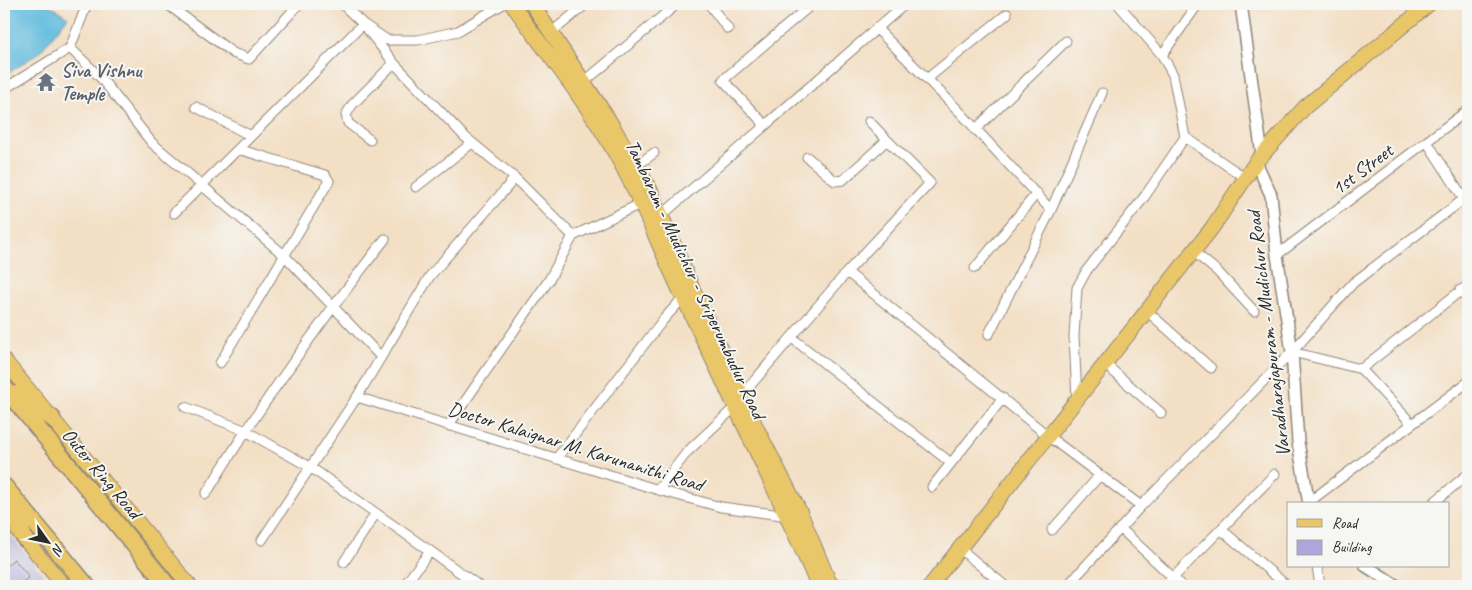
<svg xmlns="http://www.w3.org/2000/svg" width="1472" height="590" font-family="Caveat,sans-serif">
<style>
.industrial{fill:#c2c1dc}
.water{fill:#60bbde;stroke:#467384}
.building{fill:#ada5db}
.lines{fill:none;stroke-linecap:round;stroke-linejoin:round}
.minor-casing{stroke:#8f8578;stroke-width:11}
.tertiary-casing{stroke:#8f8578;stroke-width:14}
.primary-casing{stroke:#8f8578;stroke-width:16}
.motorway-casing{stroke:#8f8578;stroke-width:19}
.minor{stroke:#fff;stroke-width:9}
.tertiary{stroke:#fff;stroke-width:11}
.primary{stroke:#e9c769;stroke-width:14}
.motorway{stroke:#e9c769;stroke-width:16}
.labels{text-anchor:middle;stroke-width:4;stroke-linejoin:round;paint-order:stroke}
.worship-label{font-size:20px;font-weight:bold;fill:#5b616d;stroke:#f6f6f2;text-anchor:start}
.street-label{font-size:20px;fill:#2b2b2b;stroke:#f6f6f2}
</style>
<rect width="100%" height="100%" fill="#f6f6f2"/>
<filter id="ink" filterUnits="userSpaceOnUse"><feTurbulence type="fractalNoise" baseFrequency=".02" numOctaves="2"/><feDisplacementMap in="SourceGraphic" scale="10" xChannelSelector="R" yChannelSelector="G"/><feConvolveMatrix kernelMatrix="1 2 1 2 8 2 1 2 1" color-interpolation-filters="sRGB"/></filter>
<filter id="wash" filterUnits="userSpaceOnUse"><feTurbulence type="fractalNoise" baseFrequency=".0096" numOctaves="4" result="noise"/><feDisplacementMap in="SourceGraphic" scale="20" xChannelSelector="R" yChannelSelector="G"/><feGaussianBlur stdDeviation="1.12" result="paint"/><feColorMatrix in="noise" values="0 0 0 0 0 0 0 0 0 0 0 0 0 0 0 0 0 1.4 0 .05"/><feComposite in="paint" operator="in"/></filter>
<g filter="url(#wash)">
<rect width="100%" height="100%" fill="#f3dfc4"/>
<path class="industrial" d="M4,527L43,574L29,586H4Z"/>
<path class="water" d="M4,4H48L68,17L40,52L4,76Z"/>
<g id="blocks">
<path class="building" d="M14,559L29,577L18,586H4V568Z"/>
</g>
</g>
<g filter="url(#ink)">
<use href="#blocks" fill-opacity="0" stroke="#8f8578" stroke-width="1"/>
<g class="lines">
<g class="minor-casing">
<path id="minor" d="M87,4L70,48L101,78L152,143L284,255L381,357
M167,4L233,53L249,59L299,4
M342,4L363,24L387,40H418L458,31L503,4
M709,4L728,29
M1118,4L1162,55L1173,75L1185,137L1244,177
M876,28L959,111L1051,210
M552,32L586,4
M1162,55L1198,4
M928,78L1007,14
M584,82L677,4
M4,89L70,48
M196,107L251,136
M869,121L887,140
M765,125L723,80L812,4
M975,130L1066,41
M370,140L348,123L346,115L352,105L394,63
M1427,142L1468,205
M636,166L654,153
M416,187L472,143
M174,213L363,24L394,63L464,136L515,178L573,236L642,203
M662,215L905,4
M1194,252L1217,271L1254,311
M1277,255L1468,110
M975,268L1037,193
M847,272L1048,436L1141,506
M1460,290L1468,300
M1147,311L1211,368
M989,334L1051,210L1102,93
M792,338L951,463
M1292,352L1361,369L1412,424L1309,502
M220,363L329,181L325,175L238,149
M1105,364L1161,413
M1361,369L1468,285
M743,394L847,272L930,183L887,140L843,180L835,181L807,157
M357,397L662,491L721,507L789,516
M1077,399L1074,336L1077,288L1087,270L1145,196L1185,137
M185,407L244,430L310,467L430,551L404,586
M1412,424L1468,382
M448,426L549,280L573,236
M556,459L663,320L683,298
M932,487L1003,398
M658,490L687,452L735,407
M206,494C260,405 321,321 385,239
M1432,504L1468,474
M1120,528L1182,586
M1052,530L1100,475
M1222,530L1287,586
M262,540L357,397L430,276L515,178
M959,548L1005,586
M430,551L479,586
M344,562L376,513
M1317,566L1320,586
M830,584H851L854,586
M1067,586L1141,506L1292,352L1353,283L1468,196
M1165,586L1275,474
M1465,586L1468,584"/>
</g>
<g class="tertiary-casing">
<path id="tertiary" d="M1241,4L1262,155
M1256,162L1271,195L1277,255L1292,352L1298,442L1309,504
M1366,566L1397,586"/>
</g>
<g class="primary-casing">
<path id="primary" d="M512,4C545,51 582,96 611,146C640,195 659,248 684,299C729,395 776,489 818,586
M532,4L609,120L650,189L692,287L758,431L800,512L831,586
M4,360L190,586
M18,531L64,586
M930,586L1212,228L1256,162L1305,107L1429,4"/>
</g>
<g class="motorway-casing">
<path id="motorway" d="M4,387L168,586
M16,394L52,418
M4,486L87,586
M4,496L25,539"/>
</g>
<use href="#minor" class="minor"/>
<use href="#tertiary" class="tertiary"/>
<use href="#primary" class="primary"/>
<use href="#motorway" class="motorway"/>
</g>
</g>
<defs>
<g id="temple-bare" transform="scale(1.5)"><path d="M0-6L5-2H3V0L6.5 2.5H4V6H1.5V3h-3V6H-4V2.5H-6.5L-3 0V-2H-5Z" fill="#6b7280" stroke="#f6f6f2" stroke-width="2.5" paint-order="stroke"/></g>
</defs>
<g fill-rule="evenodd">
<use href="#temple-bare" x="46" y="82"/>
</g>
<g class="labels">
<g class="worship-label">
<text x="61" y="77">Siva Vishnu<tspan x="61" dy="23">Temple</tspan></text>
</g>
<g class="street-label">
<text transform="translate(1362 169) rotate(-37)" y="7">1st Street</text>
<text transform="translate(696 279) rotate(65)" y="7">Tambaram - Mudichur - Sriperumbudur Road</text>
<text transform="translate(1268 334) rotate(-97)" y="7">Varadharajapuram - Mudichur Road</text>
<text transform="translate(576 446) rotate(17)" y="7">Doctor Kalaignar M. Karunanithi Road</text>
<text transform="translate(102 473) rotate(50)" y="7">Outer Ring Road</text>
</g>
</g>
<rect width="1472" height="590" fill="none" stroke="#f6f6f2" stroke-width="20"/>
<rect x="1287" y="502" width="162" height="65" fill="#f6f6f2" stroke="#a5a5a2"/>
<rect x="1297" y="519" width="25" height="8" fill="#e9c769" stroke="#a5a5a2"/>
<text x="1332" y="528" font-size="15" fill="#2b2b2b">Road</text>
<rect x="1297" y="540" width="25" height="15" fill="#ada5db" stroke="#a5a5a2"/>
<text x="1332" y="552" font-size="15" fill="#2b2b2b">Building</text>
<g transform="translate(48 542) rotate(123)" stroke="#f6f6f2" stroke-width="4" paint-order="stroke">
<path d="M0-4L9 19L0 12L-9 19Z" fill="#2b2b2b"/>
<text y="-8" font-size="14" font-weight="bold" text-anchor="middle" fill="#2b2b2b">N</text>
</g>
</svg>
